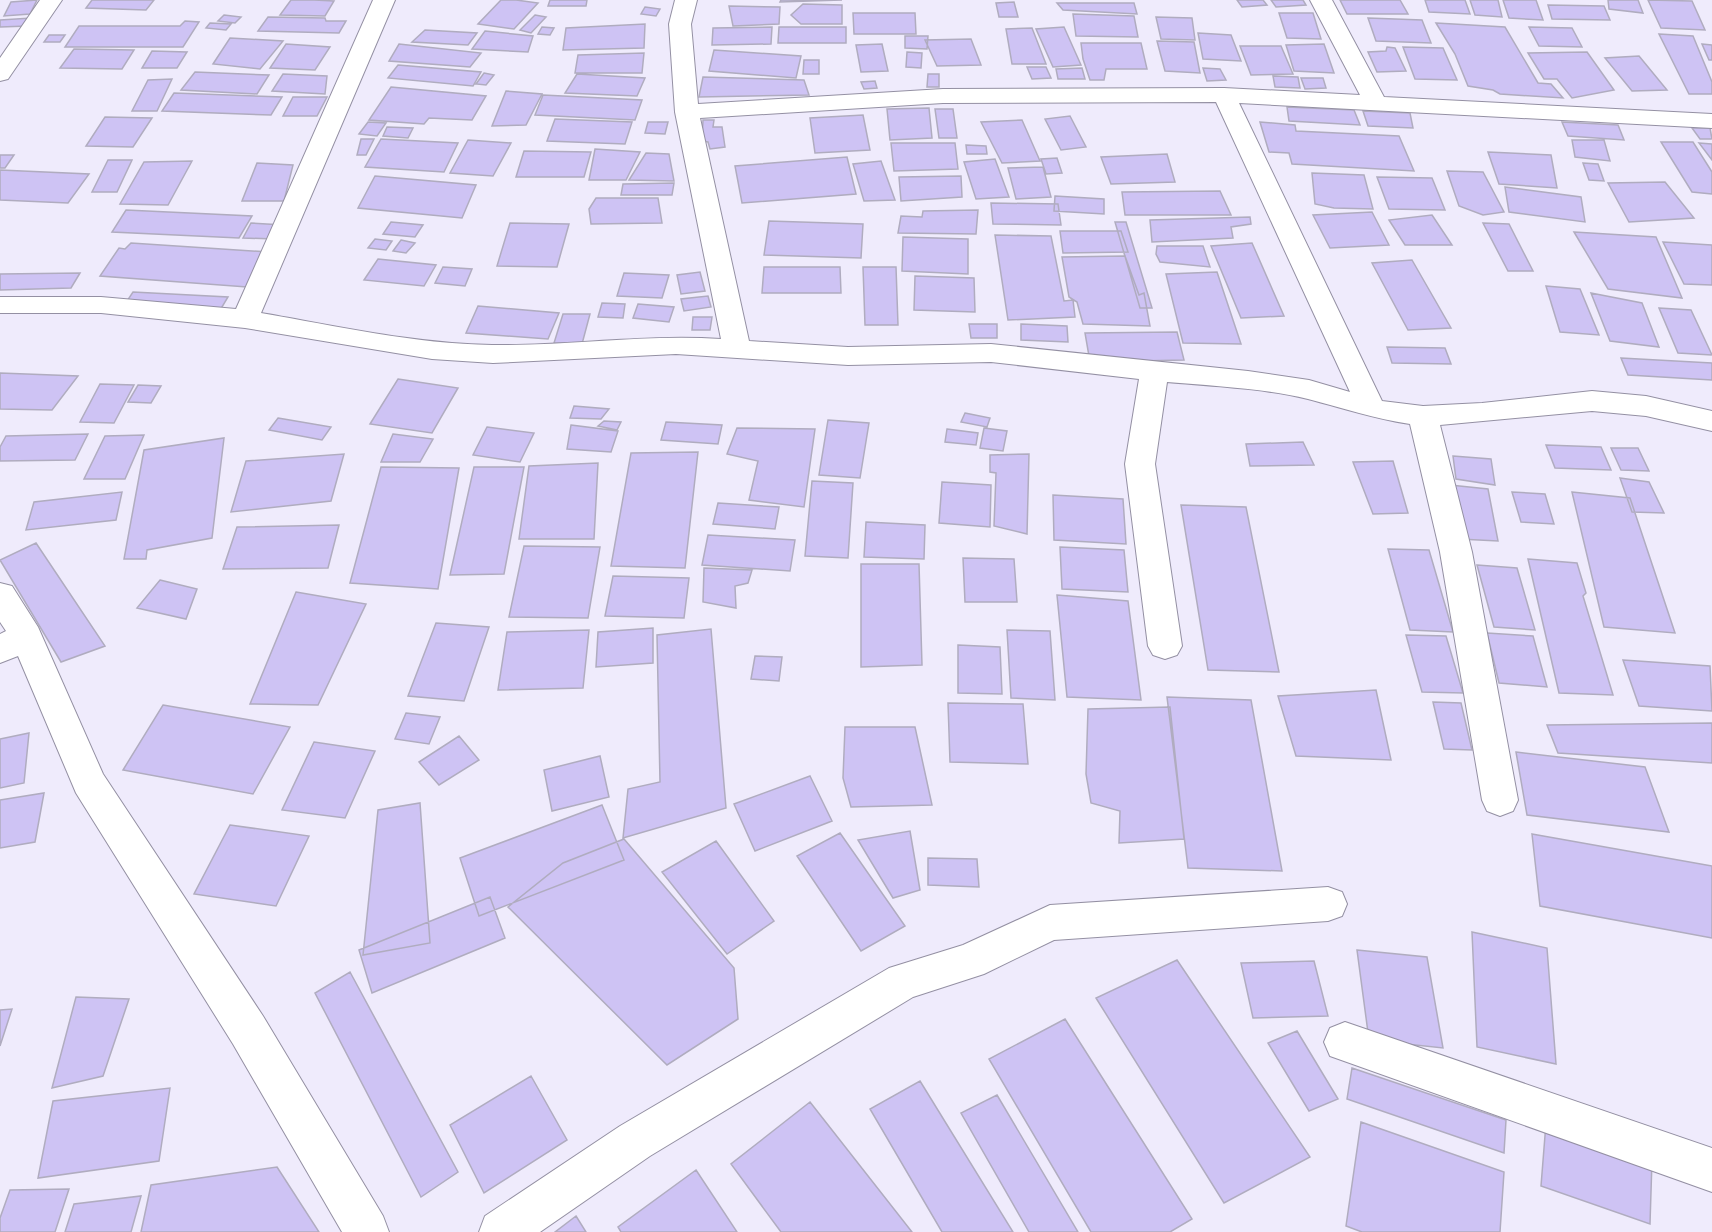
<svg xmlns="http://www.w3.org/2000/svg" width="1712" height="1232" font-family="Barlow,sans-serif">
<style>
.building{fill:#cec3f4;stroke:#b0acbf;stroke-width:1.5}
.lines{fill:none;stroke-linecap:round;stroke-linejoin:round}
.minor-casing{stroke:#9490a3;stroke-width:2}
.minor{fill:#fff;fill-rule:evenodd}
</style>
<rect width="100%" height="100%" fill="#efebfc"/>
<path class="building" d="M37,0L30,14L4,16L11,2Z
M92,0H154L146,10L86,8Z
M291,0H314L334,1L325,16L280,15Z
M501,0H516L538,3L514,29L478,24Z
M550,0H587L586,6H548Z
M781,0H842L780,2Z
M1237,0H1263L1267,5L1242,7Z
M1271,0H1303L1306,5L1276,7Z
M1340,0H1400L1408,14H1347Z
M1425,0H1465L1470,14L1429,12Z
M1470,0H1498L1502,17L1475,15Z
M1503,0H1536L1543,20L1509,18Z
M1608,0H1638L1643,13L1609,9Z
M1648,0L1692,1L1705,30L1661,28Z
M1014,2L1018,17H999L996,3Z
M1057,3H1134L1137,14L1063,10Z
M803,4L842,5V24H801L791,15Z
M1548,5L1604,6L1610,20L1552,19Z
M729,6L780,7L779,24L733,26Z
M645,7L660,9L656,16L641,14Z
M853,13H915L916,34H854Z
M1279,13H1313L1321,39L1287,38Z
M1073,14L1134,16L1138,37L1076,36Z
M224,15L241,17L235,23L218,21Z
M535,15L546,17L531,33L520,30Z
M268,17L325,18L326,21H346L339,33L258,31Z
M1156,17L1192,18L1195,40L1161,39Z
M31,18L28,26L0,27V20Z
M1368,18L1422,20L1431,43L1376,41Z
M185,21L199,22L183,47H65L79,26H180Z
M210,23L231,24L226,30L206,28Z
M1436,23L1505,27L1538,83L1551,84L1563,98L1500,94L1493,90L1468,86L1455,54Z
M645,24L644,48L563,50L566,28Z
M542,27L554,28L550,35L538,34Z
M772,27L771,44L712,45L713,28Z
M779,27H846V43H778Z
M1064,27L1081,65L1053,67L1036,29Z
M1529,27L1572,28L1582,47L1539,46Z
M1032,28L1046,64H1012L1006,29Z
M425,30L477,33L468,45L412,42Z
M485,31L533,36L528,52L472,49Z
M1198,33L1231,35L1241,61L1203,59Z
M1659,34L1693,36L1712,82V94H1689Z
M49,35H65L60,42H44Z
M905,36H928L927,49L905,48Z
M230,38L283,41L260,69L213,64Z
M971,39L981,65L937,66L925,40Z
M1157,41L1194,42L1200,73L1165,71Z
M1081,43H1141L1147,69H1106L1104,80H1090L1083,59Z
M286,44L330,47L315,70L270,68Z
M399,44L481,53L470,67L389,61Z
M882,44L888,71L861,72L856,45Z
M1324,44L1334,73L1294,71L1286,45Z
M1702,44L1712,45V60H1709Z
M1240,46H1281L1293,74L1251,75Z
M1387,47L1395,48L1406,71L1377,72L1368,52L1386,51Z
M1403,47L1443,48L1457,80L1415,79Z
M74,49L134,50L122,69L60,68Z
M714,50L801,56L796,78L709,71Z
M152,51L187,52L177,68H142Z
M907,52L922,53L921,68L906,67Z
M1587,52L1614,90L1572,98L1557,79H1544L1528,53Z
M644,53L642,73H575L578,55Z
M1639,56L1667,90L1632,91L1605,58Z
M804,60H819V74H803Z
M398,65L481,72L473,86L388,78Z
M1027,67H1046L1051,78L1032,79Z
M1082,68L1085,79H1058L1056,69Z
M1203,68L1220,69L1226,80L1207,81Z
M195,72L269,75L257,94L181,90Z
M484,73L494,75L486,85L476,84Z
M283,74L327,76L325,94L272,91Z
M577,74L645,78L637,96L565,93Z
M928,74H939V87H927Z
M1273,76L1298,77L1300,88L1275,87Z
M703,77L804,80L809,95L699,97Z
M1301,78H1323L1326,88L1305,89Z
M172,79L157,111H132L148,80Z
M875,81L877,88L864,89L861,82Z
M391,87L486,96L472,120L429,118L424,124L369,120Z
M506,91L542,94L526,125L492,126Z
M174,93L282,97L271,115L162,111Z
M543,95L642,100L635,120L535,115Z
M293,97H327L317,116H283Z
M1287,107L1354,110L1360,125L1289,121Z
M929,108L932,138L890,140L887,109Z
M935,109H953L957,138H939Z
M1363,111L1410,113L1413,128L1368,126Z
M863,115L870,150L815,153L810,118Z
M1070,116L1086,147L1061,150L1045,119Z
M105,117L152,118L133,147L86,146Z
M555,119L632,122L625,144L547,141Z
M703,120H714L713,127H722L725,147L710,149L708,142L702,141Z
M1022,120L1040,161L1002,163L981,122Z
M368,122L386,123L377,136L359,134Z
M648,122H668L665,134L645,133Z
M1260,122L1295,125L1296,131L1399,136L1414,171L1292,164L1289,153L1269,152Z
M1562,122L1618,125L1624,140L1568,136Z
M387,127L413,128L408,138L383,136Z
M1692,128H1710L1712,139H1700Z
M361,139H374L366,155H357Z
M381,139L458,143L444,172L365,167Z
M468,140L511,143L493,176L450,173Z
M1572,140H1604L1610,161L1575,157Z
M1661,142H1693L1712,172V194L1692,192Z
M891,143H955L958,169L894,171Z
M1699,143L1712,144V160Z
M966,145L986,146L987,154H967Z
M595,149L640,152L626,180H589Z
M524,151L591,152L584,177H516Z
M1488,152L1551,155L1557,188L1499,184Z
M646,153L669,154L674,181L629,180Z
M1167,154L1175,182L1111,184L1101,157Z
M0,155H14L5,168H0Z
M847,157L856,194L742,203L735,166Z
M1057,158L1062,173L1046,174L1041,159Z
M995,159L1009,197L976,199L964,162Z
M108,160H132L117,192H92Z
M192,161L168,205L120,204L144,162Z
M881,161L895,200L864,201L853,164Z
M257,163L293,165L284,201H242Z
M1583,163L1598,164L1604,181L1589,180Z
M1043,167L1051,197L1016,199L1008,168Z
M0,170L89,174L68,203L0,200Z
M1447,171L1483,172L1504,212L1483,215L1459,206Z
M1312,173L1364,175L1373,209L1334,208L1315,204Z
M375,176L476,185L462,218L358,208Z
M961,176L962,197L901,201L899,177Z
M1377,177L1432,178L1445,210L1389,209Z
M1665,182L1694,218L1629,222L1608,183Z
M674,183L672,195H621L623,184Z
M1505,187L1581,197L1585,222L1509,212Z
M1220,191L1231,215H1125L1122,192Z
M1055,196L1104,199V214L1054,211Z
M596,198H658L662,223L591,224L589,209Z
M991,203L1058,204L1061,225L993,224Z
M126,210L252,216L239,238L112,232Z
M978,210L976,234L898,233L901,216L922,217L923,211Z
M1372,212L1389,245L1330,248L1313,215Z
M1432,215L1452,245H1405L1389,220Z
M1250,217L1251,224L1231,227L1233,238L1152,242L1150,220Z
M769,221L863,224L861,258L764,255Z
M391,222L423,225L415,237L383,234Z
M1115,222H1126L1152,308H1140Z
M251,223L283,225L275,239L243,238Z
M510,223L569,224L557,267L497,266Z
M1483,223L1509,224L1533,271H1508Z
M1060,231H1121L1128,252L1063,253Z
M1574,232L1656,237L1682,298L1608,289Z
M995,235L1051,236L1064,301L1073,300L1075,317L1008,320Z
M903,237L968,239V274L902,271Z
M375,239L392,241L386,250L368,248Z
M401,240L415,243L406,253L393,251Z
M1663,242L1712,245V285L1684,284Z
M131,243L268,252L247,287L100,276L119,248L125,249Z
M1252,243L1284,316L1241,318L1211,246Z
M1157,246H1203L1210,267L1160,262L1156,254Z
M1125,256L1139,295L1144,293L1150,326L1083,324L1077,302L1069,297L1062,257Z
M378,259L436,265L424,286L364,280Z
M1412,260L1451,328L1408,330L1372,263Z
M443,267L472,269L465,286L435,283Z
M764,267H840L841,293H762Z
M863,267H896L898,325H865Z
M700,272L705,291L681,294L677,275Z
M1217,272L1241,344L1183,343L1166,274Z
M80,273L71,288L0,290V274Z
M624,273L669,275L662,298L617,296Z
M915,276L974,278L975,312L914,310Z
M1546,286L1580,289L1599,335L1560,332Z
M133,292L228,297L219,312L123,307Z
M1591,293L1642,303L1659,347L1610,341Z
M708,296L711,307L684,311L681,299Z
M602,303L625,304L623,318L598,317Z
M638,304L674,307L669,322L633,318Z
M478,306L559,313L548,339L466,333Z
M1659,308L1691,310L1712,355L1678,353Z
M563,314H590L582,344L554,343Z
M693,317H712L710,330H692Z
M969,324H997V338H971Z
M1021,324L1067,326L1068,342L1021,340Z
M1177,332L1184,360L1090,362L1085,333Z
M1387,347L1445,348L1451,364L1392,363Z
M1621,358L1712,363V380L1628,375Z
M0,373L78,376L52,410L0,409Z
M398,379L458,388L432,433L370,424Z
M100,384L134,385L114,423L80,422Z
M138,385L161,386L151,403L128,402Z
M574,406L609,409L601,419L570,418Z
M965,413L990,418L987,427L961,422Z
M278,418L331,427L322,440L269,430Z
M828,420L869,423L860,478L819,475Z
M604,421L621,422L617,430L598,426Z
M666,422L722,425L718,444L661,440Z
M571,425L618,431L611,452L567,449Z
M487,427L534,433L520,462L473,455Z
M737,428L815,429L804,507L749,500L758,461L727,454Z
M984,428L1007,431L1003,451L980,448Z
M947,429L978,433L976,445L945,442Z
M88,434L75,460L0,461V447L6,436Z
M393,434L433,439L420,462H381Z
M144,435L125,479H84L105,436Z
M224,438L212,538L147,550L146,559H124L144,450Z
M1303,442L1314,465L1250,466L1246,444Z
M1546,445L1601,447L1611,470L1555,468Z
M1611,448H1638L1649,471L1621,470Z
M698,452L685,568L611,566L631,453Z
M344,454L331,501L231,512L246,461Z
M1029,454L1027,534L994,526L996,473L990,472V455Z
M1453,456L1491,459L1495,485L1456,479Z
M1393,461L1408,513L1373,514L1353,462Z
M598,463L594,539H519L529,466Z
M381,467L459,468L438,589L350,583Z
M474,467H524L504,574L450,575Z
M1620,478L1649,482L1664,513L1632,512Z
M812,481L853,483L848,558L805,556Z
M942,482L991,485L990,527L939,523Z
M1450,485L1488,489L1498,541L1459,539Z
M122,492L116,520L26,530L34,502Z
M1512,492L1545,494L1554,524L1521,522Z
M1572,492L1630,498L1675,633L1604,627Z
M1053,495L1123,499L1126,544L1054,540Z
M718,503L779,507L775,529L713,524Z
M1181,505L1246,507L1279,672L1208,670Z
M866,522L925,525L924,559L864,557Z
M339,525L328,568L223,569L237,527Z
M708,535L795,540L790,571L702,565Z
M36,543L105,646L61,662L0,560Z
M524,546L600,547L588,618L509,617Z
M1060,547L1124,550L1128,592L1062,589Z
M1388,549L1429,550L1453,632L1410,630Z
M963,558L1014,559L1017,602H965Z
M1528,559L1577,563L1586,593L1583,596L1613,695L1559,693Z
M861,564H919L922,665L861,667Z
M1477,565L1517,568L1535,630L1494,627Z
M704,568L752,570L748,583L735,586L736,608L703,602Z
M613,576L689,578L684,618L605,616Z
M160,580L197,589L186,619L137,608Z
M296,592L366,604L318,705L250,704Z
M1057,595L1128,601L1141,700L1067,697Z
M436,623L489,627L464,701L408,696Z
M653,628V663L596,667L598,632Z
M711,629L726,808L623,838L628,789L660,782L657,635Z
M589,630L583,688L498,690L507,632Z
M1007,630L1050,631L1055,700L1011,698Z
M1487,633L1533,636L1547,687L1499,683Z
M1406,635L1446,636L1463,693L1422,692Z
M958,645L1000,647L1002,694L958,693Z
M755,656L782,657L779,681L751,679Z
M1623,660L1710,666L1712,711L1639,706Z
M1376,690L1391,760L1296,756L1278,696Z
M1167,697L1251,700L1282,871L1188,868Z
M1433,702L1461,703L1472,750L1444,749Z
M948,703L1023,704L1028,764L950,762Z
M163,705L290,727L253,794L123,770Z
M1170,707L1184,839L1119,843L1120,811L1091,803L1086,774L1088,709Z
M406,713L440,717L429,744L395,739Z
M1712,723V763L1558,753L1547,725Z
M845,727H915L932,805L851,807L843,778Z
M29,733L24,783L0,788V739Z
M459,736L479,760L439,785L419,762Z
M314,742L375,751L345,818L282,810Z
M1516,752L1645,767L1669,832L1527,815Z
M600,756L609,797L552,811L544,770Z
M810,776L832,821L755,851L734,804Z
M44,793L35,842L0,848V800Z
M420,803L430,943L363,955L378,810Z
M602,805L624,860L479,916L460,858Z
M230,825L309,836L276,906L194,894Z
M910,831L920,890L893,898L858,840Z
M840,833L905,926L861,951L797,856Z
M1532,834L1712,866V938L1540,906Z
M624,839L734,968L738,1019L667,1065L508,907L563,863Z
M716,841L774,921L727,954L662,872Z
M928,858L977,859L979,887L928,885Z
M490,897L505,938L372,993L359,950Z
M1472,932L1547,948L1556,1064L1477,1047Z
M1357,950L1427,957L1443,1048L1369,1040Z
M1177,960L1310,1157L1224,1203L1096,998Z
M1314,961L1328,1016L1253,1018L1241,963Z
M350,972L458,1172L421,1197L315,993Z
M76,997L129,999L103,1076L52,1088Z
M12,1009L0,1046V1010Z
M1065,1019L1192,1219L1170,1232H1091L989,1059Z
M1297,1031L1338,1099L1309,1111L1268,1043Z
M1352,1068L1506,1120L1504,1153L1347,1099Z
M531,1076L567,1140L484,1193L450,1125Z
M920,1081L1013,1232H942L870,1109Z
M170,1088L159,1161L38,1178L53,1101Z
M997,1095L1078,1232H1029L961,1113Z
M810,1102L912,1232H781L731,1164Z
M1361,1122L1504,1172L1500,1232H1362L1346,1226Z
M1546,1123L1652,1160L1650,1224L1541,1186Z
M277,1167L319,1232H141L151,1185Z
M696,1170L737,1232H621L618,1227Z
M69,1189L55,1232H0V1218L10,1190Z
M141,1196L131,1232H65L74,1204Z
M576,1216L586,1232H555Z"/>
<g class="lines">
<g class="minor-casing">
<path id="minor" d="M40,0H62L8,79L0,81V58Z
M373,0H395L261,313C337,326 415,344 492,345C569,346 645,334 721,339L675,112L669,24L675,0H697L691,24L698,104L943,89L1224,88L1360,95L1310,0H1332L1384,97L1712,114V128L1239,103L1382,401L1423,406L1482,403L1592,391L1646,396L1712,411V431L1646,416L1592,411L1440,425L1472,552L1518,800L1513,811L1500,816L1487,811L1482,800L1440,552L1410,424C1375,419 1343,408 1308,399C1262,388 1213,386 1167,382L1155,464L1182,646L1177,655L1165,659L1153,655L1148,646L1125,464L1139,379L991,362L848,365L676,354L493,363L432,359L245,328L101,313H0V297H101L236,309ZM1216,102L1350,392L1309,380L1248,371L991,344L848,347L749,341L700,118L943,103Z
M0,583L12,586L38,627L103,774L263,1016L383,1216L389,1232H342L233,1044L76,793L18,656L0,663V634L6,631L0,622Z
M1328,887L1342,892L1347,904L1342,916L1328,921L1054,940L984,974L913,997L650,1156L540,1232H479L485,1216L620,1126L889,968L963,945L1050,905Z
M1345,1022L1712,1148V1192L1330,1056L1324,1042L1330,1028Z"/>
</g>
<use href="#minor" class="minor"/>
</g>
</svg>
